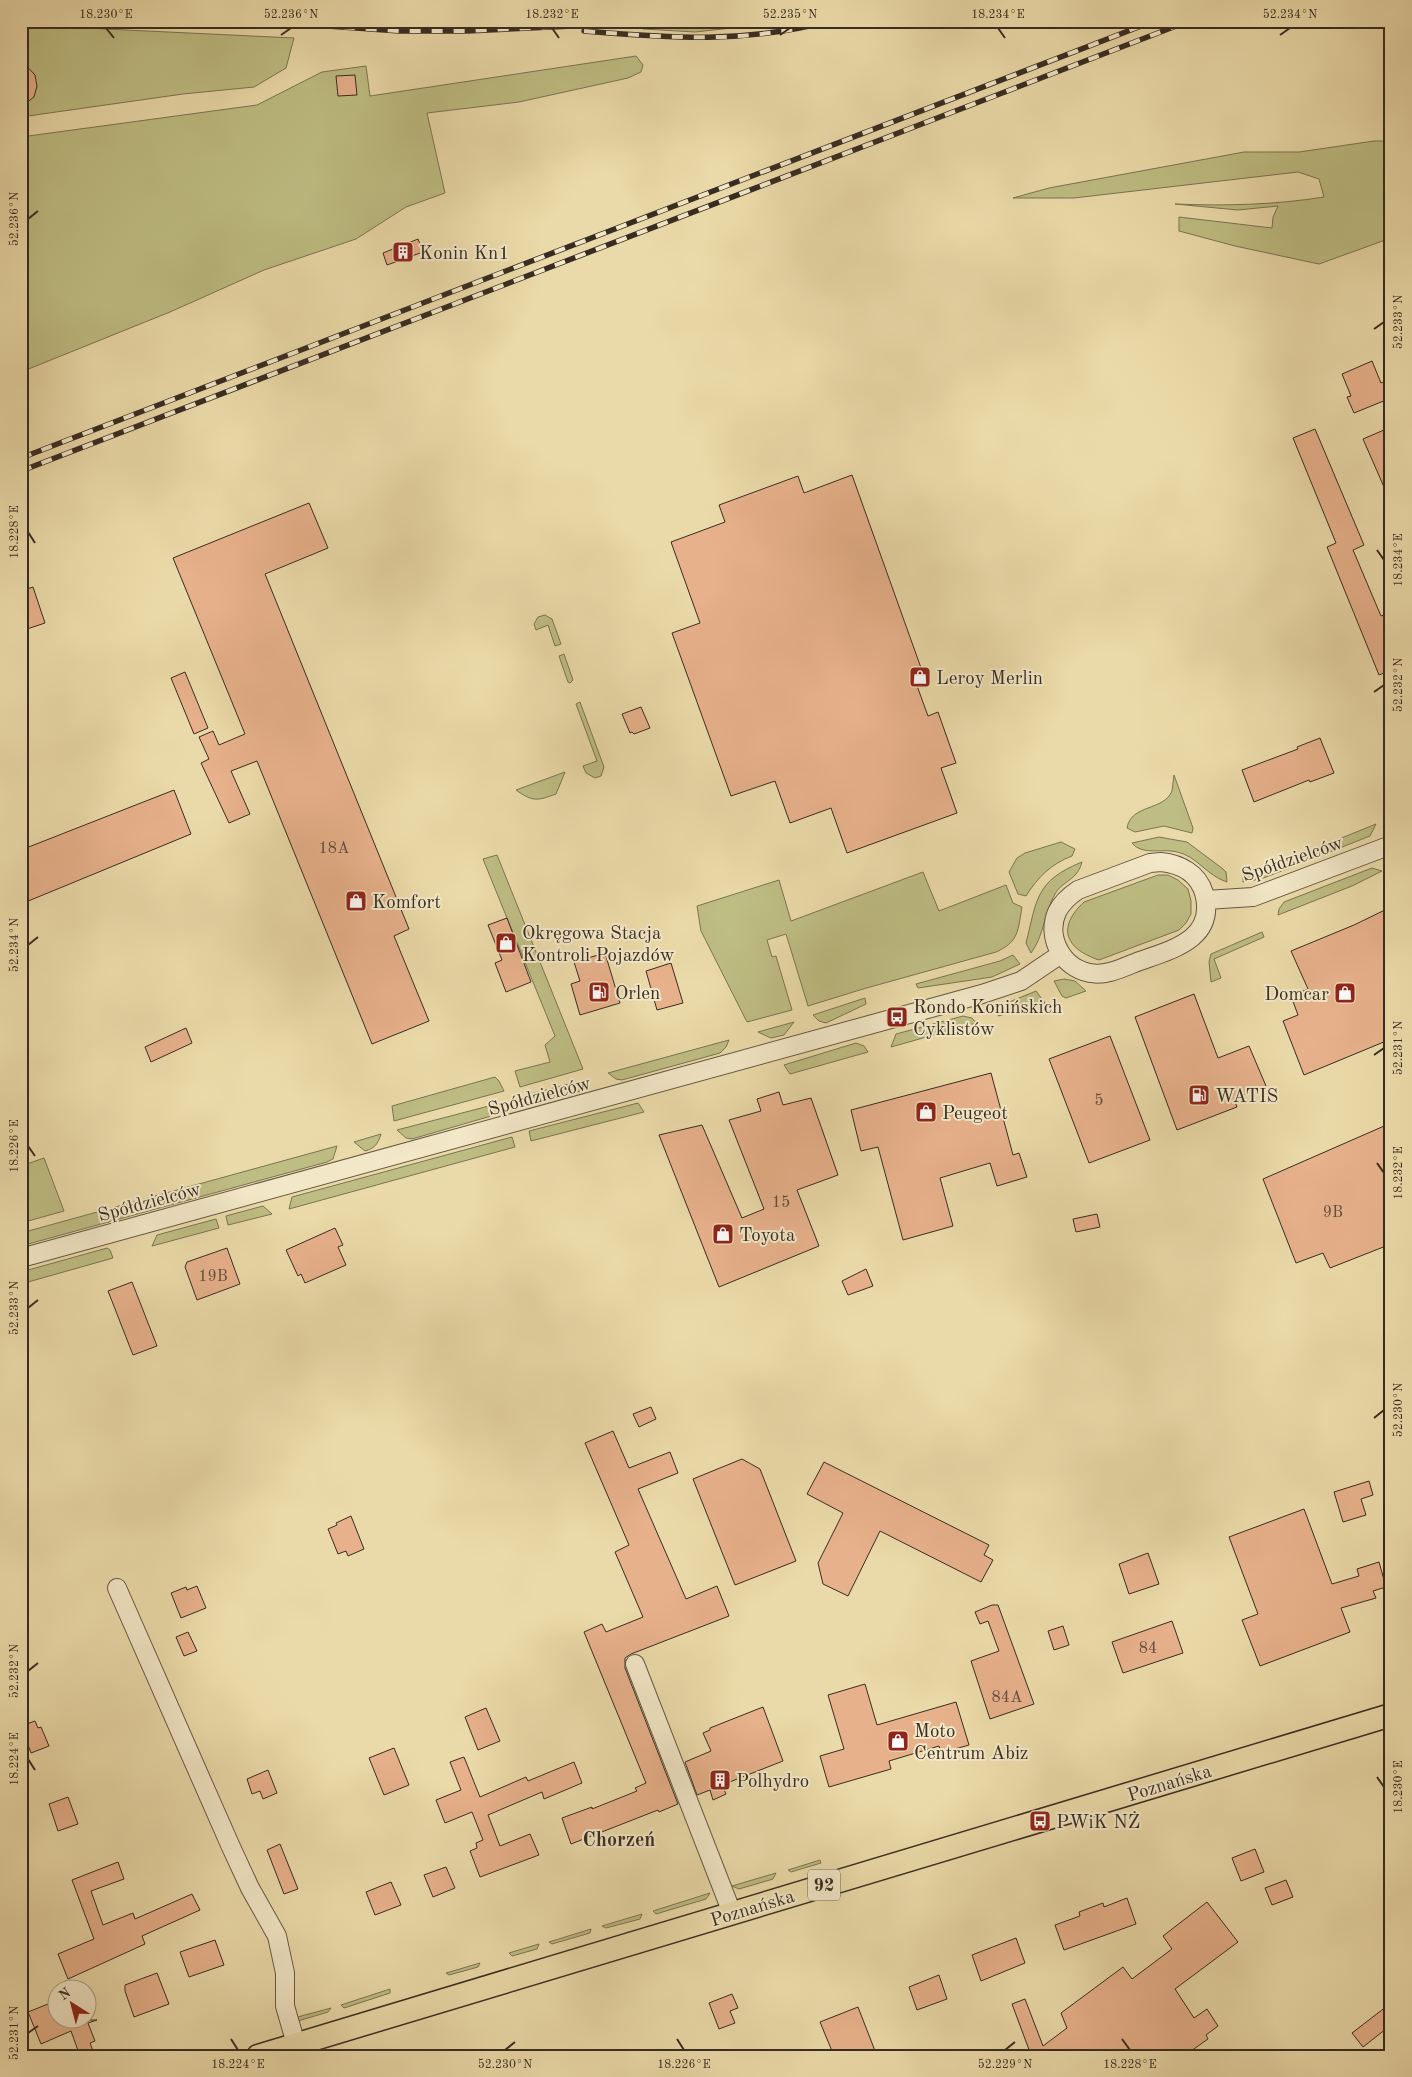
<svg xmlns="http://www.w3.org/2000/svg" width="1412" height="2077" font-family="'Old Standard TT',serif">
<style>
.green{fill:#bebd83;stroke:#7b7452}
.building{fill:#e7b18b;stroke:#382c22}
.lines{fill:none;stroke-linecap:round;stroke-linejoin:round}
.minor-casing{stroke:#655844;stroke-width:20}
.major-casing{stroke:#382c22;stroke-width:25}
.minor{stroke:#f2e7c7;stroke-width:18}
.major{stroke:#ebdaa9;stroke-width:22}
.rail-casing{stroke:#382c22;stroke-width:5.5}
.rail{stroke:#f2e7c7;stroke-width:4;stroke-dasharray:11;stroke-linecap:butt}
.ticks{fill:none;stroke:#382c22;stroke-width:2}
.labels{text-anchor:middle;stroke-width:4;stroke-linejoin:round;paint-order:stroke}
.number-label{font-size:16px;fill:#644d3c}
.shield{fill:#f2e7c7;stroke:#706454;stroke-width:1}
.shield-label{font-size:18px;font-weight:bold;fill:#382c22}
.poi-label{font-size:19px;fill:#382c22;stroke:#f2e7c7;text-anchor:start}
.street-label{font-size:19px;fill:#382c22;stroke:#f2e7c7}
.neighbourhood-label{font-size:20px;font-weight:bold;fill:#382c22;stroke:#f2e7c7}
.neatline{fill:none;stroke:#382c22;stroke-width:2}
.ticks-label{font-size:12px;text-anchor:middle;fill:#382c22}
</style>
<rect width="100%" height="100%" fill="#ebdaa9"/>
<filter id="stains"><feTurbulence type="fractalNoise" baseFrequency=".004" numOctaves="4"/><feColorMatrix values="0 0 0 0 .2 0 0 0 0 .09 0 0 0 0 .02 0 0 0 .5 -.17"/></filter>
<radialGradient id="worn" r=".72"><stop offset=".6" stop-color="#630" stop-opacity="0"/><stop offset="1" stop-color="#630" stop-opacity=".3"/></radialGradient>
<path class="green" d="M644,21H797L695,32L643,29Z
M21,25L294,38L286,68L254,87L183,94L21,117Z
M636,56L643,65L641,72L628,78L519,102L427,113L445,193L406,207L356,239L264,270L170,312L21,372V137L257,105L322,72L366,66L370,96Z
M1374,141H1391V238L1319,264L1235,246L1179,231V217L1272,228L1273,217L1278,206L1238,210L1175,204C1225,206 1274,205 1324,197L1319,179L1298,172L1074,198H1013L1049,188L1244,152H1299Z
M545,615L552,619L561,644L555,646L548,625L536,630L534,624L538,617Z
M564,654L573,680L570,683L568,682L559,656Z
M580,702L604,767L601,776L595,778L586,773L583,766L597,761L576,704Z
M565,772L556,794C537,801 533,802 516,790Z
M1174,775L1193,828L1192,833L1164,826L1135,832L1127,828C1131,804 1164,811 1172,791C1173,786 1173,780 1174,775Z
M1376,824L1370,836L1261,879L1243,882V874L1258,872Z
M1159,837L1187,842L1223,869L1226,872L1227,882C1207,876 1197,856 1177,852C1161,848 1143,856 1132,843Z
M1061,842L1075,849L1072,856C1051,864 1038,877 1026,896L1018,894L1009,872L1017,858L1025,853Z
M497,855L583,1069L520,1087L515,1071L550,1062L545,1045L555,1036L483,859Z
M1082,862C1077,881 1063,880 1055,894C1044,913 1044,936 1031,953L1026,943C1037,900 1035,881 1082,862Z
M1372,868L1382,871L1352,886L1278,915L1279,909L1284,902Z
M923,872L939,911L1006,885L1013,903L1022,907C1018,930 1019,942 996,952L863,989L808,1006L786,934L767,940L772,957L776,956L792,1010L747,1022L701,931L697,906L779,880L791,921Z
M1158,875H1168L1178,880L1188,889L1191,901V914L1186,923L1179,930L1099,960C1066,949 1056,928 1084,902Z
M1262,932L1264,937L1214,959L1221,978L1211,982L1209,962L1211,954Z
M1013,955L1020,964L992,977L918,988L916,984L1000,961Z
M1064,979L1075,981L1086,991L1066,998L1062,996L1054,981Z
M1036,991L1045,1003L998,1016L1002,1005Z
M865,998L866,1004L826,1023L819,1021L813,1015Z
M963,1016L972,1018L976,1023L891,1047L896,1034Z
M794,1022L784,1035L771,1038L758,1032Z
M729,1040L726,1047L720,1053L622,1080L616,1079L608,1073Z
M856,1043L864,1046L868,1052L790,1074L784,1065Z
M495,1077L499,1081L504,1091L394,1121L392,1106Z
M585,1080L580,1091L538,1102L526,1095Z
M504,1102L498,1114L412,1139L406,1138L397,1130Z
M638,1103L644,1112L531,1141L529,1131Z
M381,1134C378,1144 375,1148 365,1151L354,1142Z
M512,1137L515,1147L289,1209L292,1197Z
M337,1146L333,1159L327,1162L21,1246V1233Z
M44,1158L64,1211L21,1223V1166Z
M263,1206L272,1214L228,1225L226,1216Z
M216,1219L219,1228L152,1246L157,1235Z
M107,1248L110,1250L113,1258L21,1284V1272Z
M820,1860L821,1863L791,1872L788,1870Z
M776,1873L773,1879L739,1889L732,1886Z
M710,1893L706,1899L656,1914L653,1911Z
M642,1914L640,1919L606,1928L602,1926Z
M591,1929L590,1933L552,1944L549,1942Z
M539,1944L537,1949L512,1956L509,1953Z
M480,1963L478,1967L449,1975L446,1973Z
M390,1989V1993L344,2008L341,2005Z
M331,2008L328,2012L298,2021L294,2018Z"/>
<path class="building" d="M21,60L35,75L37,86L34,97L21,107Z
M355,75L357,95L338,96L336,76Z
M418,239L423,252L387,265L383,253Z
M1372,361L1381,383L1391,379V398L1354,413L1347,397L1351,396L1342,374Z
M1391,427V503L1363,439Z
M1315,429L1364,545L1353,550L1381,616L1391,612V670L1379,675L1327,547L1336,543L1293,438Z
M852,475L925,679L916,683L928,716L938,712L956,763L941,768L957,813L847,853L831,808L790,823L775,781L731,796L672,633L700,623L671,542L725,522L719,505L798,476L804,493Z
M309,503L328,548L265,574L409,929L394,936L429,1021L372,1044L257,761L231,771L250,814L229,823L201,763L209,759L199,737L213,731L219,745L245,734L173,558Z
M33,587L45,623L21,631V591Z
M185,672L208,728L194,734L171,678Z
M641,707L650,728L634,734L632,732L630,733L622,714Z
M1320,738L1334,773L1310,782L1309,780L1254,802L1242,770L1298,749L1297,747Z
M174,790L191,834L21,904V850Z
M1391,907V1039L1304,1075L1283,1021L1298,1015L1291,996L1308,989L1291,951L1354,925Z
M507,918L531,982L506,992L495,963L502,960L488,925Z
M605,953L620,1003L580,1015L571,984L580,981L574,962Z
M671,963L683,1003L657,1010L646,971Z
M1194,994L1218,1058L1249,1046L1266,1086L1234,1099L1237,1107L1177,1130L1135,1017Z
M186,1028L192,1043L151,1062L145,1047Z
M1110,1036L1150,1140L1089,1163L1049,1059Z
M991,1073L1013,1155L1019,1153L1027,1177L997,1186L990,1163L940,1178L953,1226L903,1240L878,1147L861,1151L851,1110Z
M779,1092L783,1105L811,1098L838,1175L797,1190L819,1246L719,1287L659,1135L702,1125L742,1218L764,1209L729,1120L761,1111L757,1099Z
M1391,1123V1244L1330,1268L1323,1253L1296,1263L1263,1179Z
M1097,1214L1100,1227L1076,1232L1073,1219Z
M335,1228L343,1245L338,1247L346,1265L305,1283L301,1274L298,1276L286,1250Z
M227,1248L240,1284L197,1300L185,1267L187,1262Z
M866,1269L873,1286L848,1295L842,1281Z
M132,1282L157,1346L133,1355L108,1291Z
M651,1407L656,1419L639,1427L633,1414Z
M613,1431L629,1468L670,1452L678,1473L638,1489L686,1599L717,1586L729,1616L631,1654L625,1658V1668L678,1804L659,1812L658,1810L571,1844L562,1818L592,1807V1809L637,1791L635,1788L646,1783L584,1632L602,1624L606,1632L643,1617L615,1552L629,1545L585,1443Z
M742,1459L760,1469L796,1561L735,1585L693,1479Z
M824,1462L989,1545L984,1555L993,1560L981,1582L880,1531L848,1596L823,1584L818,1563L843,1513L807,1494Z
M1369,1481L1373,1495L1361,1499L1366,1515L1343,1522L1334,1492Z
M1304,1509L1332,1584L1359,1576L1357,1569L1379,1562L1386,1587L1373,1591L1376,1598L1341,1608L1350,1632L1260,1666L1242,1620L1258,1614L1229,1537Z
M351,1516L364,1549L348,1556L346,1551L338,1554L328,1529L337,1525L336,1523Z
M1148,1553L1159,1584L1129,1594L1119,1564Z
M197,1586L206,1608L181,1618L171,1593L186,1587L187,1590Z
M992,1605H998L1034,1704L990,1719L971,1661L999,1651L988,1621L980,1624L975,1612Z
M1172,1621L1183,1653L1123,1673L1112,1642Z
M1063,1626L1069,1645L1054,1650L1048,1631Z
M188,1632L197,1651L184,1656L176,1637Z
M865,1684L877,1725L956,1702L969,1745L941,1753L939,1746L889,1761L891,1769L829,1787L820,1756L844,1749L828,1695Z
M763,1707L783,1761L722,1785L726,1794L713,1800L710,1790L697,1795L685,1762L711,1751L703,1733L710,1730V1728Z
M486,1708L500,1741L478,1750L465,1717Z
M35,1721L38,1728L41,1727L49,1746L31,1753L21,1726Z
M394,1748L409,1785L384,1795L369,1758Z
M464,1757L480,1797L526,1777L528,1781L574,1762L582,1783L544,1799L542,1792L488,1815L500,1846L530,1834L539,1855L480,1877L470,1851L477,1848L476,1843L483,1840L472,1812L445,1823L436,1800L461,1790L450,1762Z
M268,1770L277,1793L263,1799L260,1791L252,1794L247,1779Z
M68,1797L78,1824L58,1831L49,1804Z
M280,1844L298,1889L284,1894L267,1850Z
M1255,1849L1264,1872L1241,1881L1232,1858Z
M118,1862L124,1879L91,1891L103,1925L133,1913L135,1919L192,1894L200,1910L142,1936L145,1944L68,1979L58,1954L94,1939L72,1880Z
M446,1867L455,1888L433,1897L424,1875Z
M1286,1880L1293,1897L1272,1905L1265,1888Z
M391,1882L401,1905L375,1915L366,1892Z
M1127,1898L1136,1924L1064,1950L1055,1925L1080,1916L1079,1912L1103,1903L1104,1907Z
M1207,1902L1238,1942L1175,1989L1194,2018L1207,2009L1218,2026L1206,2035L1208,2039L1184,2056H1030L1031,2055L1012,2004L1025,1999L1043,2046L1067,2028L1061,2013L1123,1967L1132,1979L1172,1949L1163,1936Z
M1016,1938L1025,1963L981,1981L972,1955Z
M215,1940L224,1965L189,1977L180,1952Z
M157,1973L169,2004L134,2017L125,1991V1985Z
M939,1975L947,1999L917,2010L909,1987Z
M732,1994L738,2008L730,2011L735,2023L719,2029L709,2003Z
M58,2000V2020H97L88,2023L95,2041L90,2043L95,2056H80L71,2031L41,2044L28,2012Z
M1391,2003V2025L1363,2047L1352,2033Z
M858,2007L877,2056H834L820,2022Z"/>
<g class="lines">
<g class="minor-casing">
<path id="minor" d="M1161,862C1180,864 1198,873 1204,893C1217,940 1170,950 1137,962C1122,968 1106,976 1090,973C1062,968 1046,937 1057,912C1062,902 1069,896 1078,890L1150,863Z
M1206,900L1253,897L1391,845
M21,1258L982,994L1021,981L1061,954
M117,1588L231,1847L250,1888L277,1936L285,1973V2006L296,2044
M635,1664L732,1913"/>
</g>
<g class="major-casing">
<path id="major" d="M258,2056L1391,1715"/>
</g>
<use href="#minor" class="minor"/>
<use href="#major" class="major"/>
<g class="rail-casing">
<path id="rail" d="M256,21L399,31H467L638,23
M460,21L492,24
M584,31C672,38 743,44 830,21
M21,458L1154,21
M21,471L1189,21"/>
</g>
<use href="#rail" class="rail"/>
</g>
<path class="ticks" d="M106,28L114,38M552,28L559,38M998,28L1005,38M281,35L291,28M780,35L790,28M1280,35L1290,28M28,219L38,211M1374,329L1384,322M28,532L35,543M1377,550L1384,560M1374,692L1384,685M28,945L38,937M1374,1055L1384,1048M28,1146L35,1156M1377,1163L1384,1173M28,1308L38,1300M1374,1418L1384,1410M28,1671L38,1663M28,1759L35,1770M1377,1777L1384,1787M28,2033L38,2026M231,2039L238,2050M677,2039L684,2050M1122,2039L1130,2050M505,2050L515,2042M1005,2050L1015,2042"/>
<defs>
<g id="building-square" transform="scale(1.125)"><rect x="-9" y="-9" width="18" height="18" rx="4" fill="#8f2418" stroke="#f2e7c7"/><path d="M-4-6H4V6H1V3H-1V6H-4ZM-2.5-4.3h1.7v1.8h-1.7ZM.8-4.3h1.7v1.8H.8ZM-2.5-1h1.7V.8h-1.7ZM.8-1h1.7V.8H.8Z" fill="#fff"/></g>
<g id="shop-square" transform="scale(1.125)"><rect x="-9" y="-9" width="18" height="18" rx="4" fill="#8f2418" stroke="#f2e7c7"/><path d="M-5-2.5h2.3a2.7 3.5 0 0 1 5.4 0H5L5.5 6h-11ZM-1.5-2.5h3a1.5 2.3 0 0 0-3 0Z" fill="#fff"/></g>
<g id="fuel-square" transform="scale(1.125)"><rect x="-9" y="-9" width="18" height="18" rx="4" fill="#8f2418" stroke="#f2e7c7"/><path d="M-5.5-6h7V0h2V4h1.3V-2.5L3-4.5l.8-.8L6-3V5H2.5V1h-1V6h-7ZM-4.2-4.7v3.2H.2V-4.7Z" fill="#fff"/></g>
<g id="bus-square" transform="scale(1.125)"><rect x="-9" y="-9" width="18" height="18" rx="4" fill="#8f2418" stroke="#f2e7c7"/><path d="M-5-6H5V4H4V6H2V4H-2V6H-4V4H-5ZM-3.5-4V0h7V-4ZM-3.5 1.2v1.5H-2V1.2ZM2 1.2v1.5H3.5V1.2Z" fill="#fff"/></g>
</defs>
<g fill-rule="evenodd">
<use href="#building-square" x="403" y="252"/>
<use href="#shop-square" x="920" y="677"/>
<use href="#shop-square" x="356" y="901"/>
<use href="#shop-square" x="506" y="943"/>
<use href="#fuel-square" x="599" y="992"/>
<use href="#shop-square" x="1345" y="993"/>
<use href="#bus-square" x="897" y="1017"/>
<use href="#fuel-square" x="1199" y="1095"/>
<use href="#shop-square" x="926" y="1112"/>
<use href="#shop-square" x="723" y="1234"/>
<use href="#shop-square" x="898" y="1741"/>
<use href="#building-square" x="720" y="1780"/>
<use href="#bus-square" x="1040" y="1821"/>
</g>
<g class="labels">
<g class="number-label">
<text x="334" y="853">18A</text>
<text x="1099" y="1105">5</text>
<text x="781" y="1207">15</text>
<text x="1333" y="1217">9B</text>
<text x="213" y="1281">19B</text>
<text x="1148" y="1653">84</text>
<text x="1007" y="1702">84A</text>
</g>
<rect class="shield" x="808" y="1869.5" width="32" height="31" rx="4"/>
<g class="shield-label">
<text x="824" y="1891">92</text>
</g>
<g class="poi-label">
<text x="419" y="259">Konin Kn1</text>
<text x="936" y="684">Leroy Merlin</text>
<text x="372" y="908">Komfort</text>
<text x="522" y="939">Okręgowa Stacja<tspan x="522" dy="22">Kontroli Pojazdów</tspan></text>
<text x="615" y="999">Orlen</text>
<text x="1329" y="1000" text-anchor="end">Domcar</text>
<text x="913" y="1013">Rondo Konińskich<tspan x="913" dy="22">Cyklistów</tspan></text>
<text x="1215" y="1102">WATIS</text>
<text x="942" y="1119">Peugeot</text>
<text x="739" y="1241">Toyota</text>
<text x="914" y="1737">Moto<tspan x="914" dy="22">Centrum Abiz</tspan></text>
<text x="736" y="1787">Polhydro</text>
<text x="1056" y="1828">PWiK NŻ</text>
</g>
<g class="street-label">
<text transform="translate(1292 858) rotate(-19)" y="7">Spółdzielców</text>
<text transform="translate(539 1095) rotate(-15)" y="7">Spółdzielców</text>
<text transform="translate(149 1201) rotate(-15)" y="7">Spółdzielców</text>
<text transform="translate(1169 1782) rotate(-17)" y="7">Poznańska</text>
<text transform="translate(752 1907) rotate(-17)" y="7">Poznańska</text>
</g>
<g class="neighbourhood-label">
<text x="619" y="1846">Chorzeń</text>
</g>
</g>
<rect width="1412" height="2077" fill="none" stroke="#ebdaa9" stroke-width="55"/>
<g transform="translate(72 2004) rotate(324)"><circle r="24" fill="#f2e7c7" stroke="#a89c85"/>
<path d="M0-4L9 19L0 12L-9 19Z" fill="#8f2418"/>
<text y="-8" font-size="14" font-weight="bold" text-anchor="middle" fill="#382c22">N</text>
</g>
<rect x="28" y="28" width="1356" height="2022" class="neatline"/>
<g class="ticks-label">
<text x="106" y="18">18.230°E</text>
<text x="291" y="18">52.236°N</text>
<text x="552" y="18">18.232°E</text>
<text x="790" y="18">52.235°N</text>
<text x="998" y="18">18.234°E</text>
<text x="1290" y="18">52.234°N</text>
<text transform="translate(14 219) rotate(-90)" y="4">52.236°N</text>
<text transform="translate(1398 322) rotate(-90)" y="4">52.233°N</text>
<text transform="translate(14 532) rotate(-90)" y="4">18.228°E</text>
<text transform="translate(1398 560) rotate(-90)" y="4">18.234°E</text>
<text transform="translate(1398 685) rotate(-90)" y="4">52.232°N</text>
<text transform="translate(14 945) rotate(-90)" y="4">52.234°N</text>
<text transform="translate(1398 1048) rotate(-90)" y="4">52.231°N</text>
<text transform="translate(14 1146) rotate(-90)" y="4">18.226°E</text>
<text transform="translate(1398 1173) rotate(-90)" y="4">18.232°E</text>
<text transform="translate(14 1308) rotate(-90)" y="4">52.233°N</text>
<text transform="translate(1398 1410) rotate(-90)" y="4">52.230°N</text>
<text transform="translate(14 1671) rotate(-90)" y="4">52.232°N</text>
<text transform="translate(14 1759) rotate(-90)" y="4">18.224°E</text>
<text transform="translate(1398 1787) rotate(-90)" y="4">18.230°E</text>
<text transform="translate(14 2033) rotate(-90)" y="4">52.231°N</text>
<text x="238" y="2068">18.224°E</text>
<text x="505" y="2068">52.230°N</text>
<text x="684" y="2068">18.226°E</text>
<text x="1005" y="2068">52.229°N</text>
<text x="1130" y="2068">18.228°E</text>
</g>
<rect width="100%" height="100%" filter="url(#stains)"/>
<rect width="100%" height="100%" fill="url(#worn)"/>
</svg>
